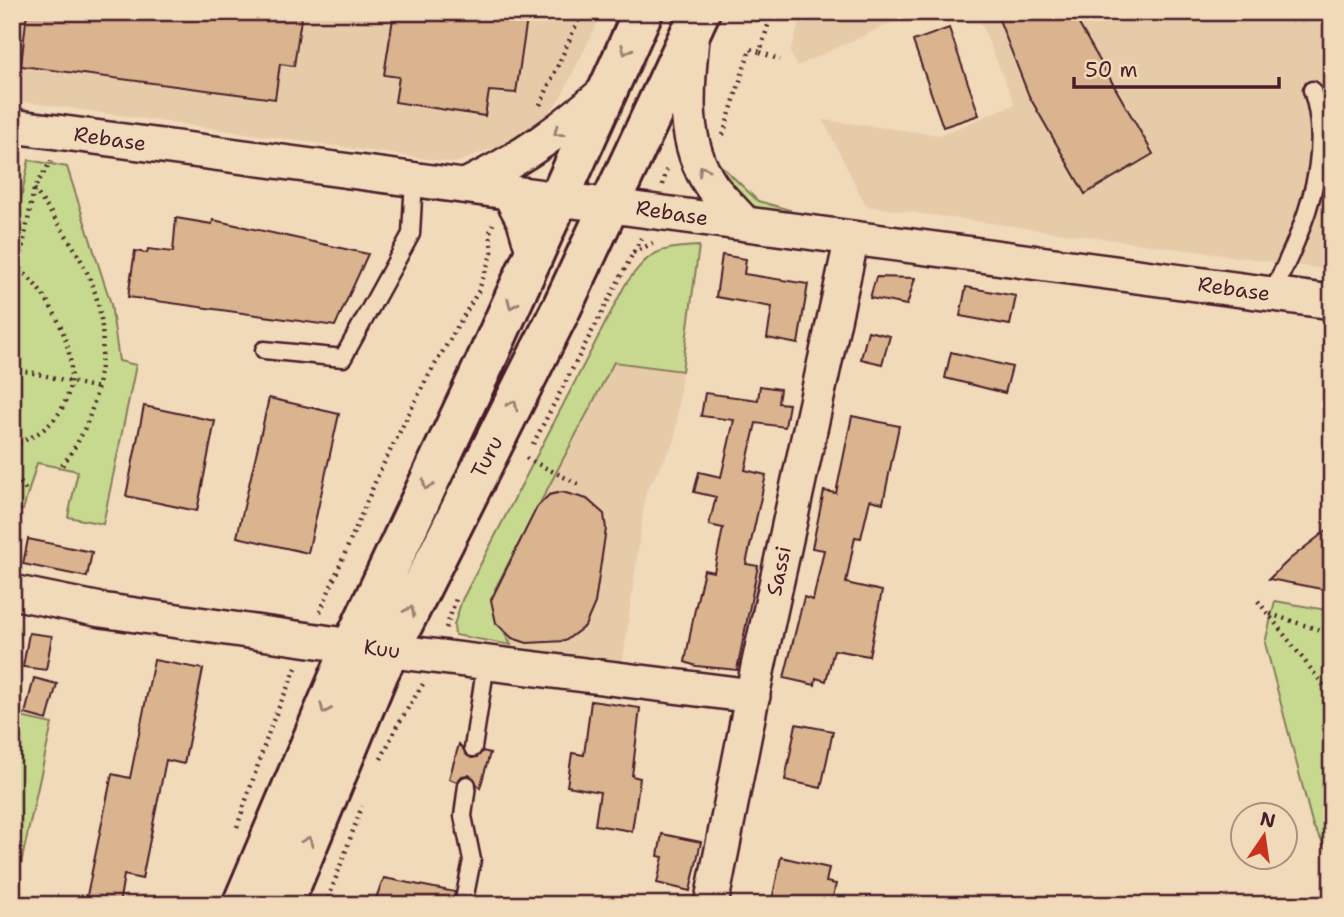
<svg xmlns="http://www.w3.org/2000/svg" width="1344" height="917" font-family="'Shantell Sans',sans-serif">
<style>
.built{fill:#e6cba9}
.green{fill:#c6d98e;stroke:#887c5c;stroke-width:2}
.building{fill:#d9b48f;stroke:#4a1f2b;stroke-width:2}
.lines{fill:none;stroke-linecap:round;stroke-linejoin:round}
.service-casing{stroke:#4a1f2b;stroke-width:21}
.minor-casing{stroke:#4a1f2b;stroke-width:38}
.secondary-casing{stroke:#4a1f2b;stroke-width:44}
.path{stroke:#4a1f2b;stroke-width:4.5;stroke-dasharray:2 5;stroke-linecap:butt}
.service{stroke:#f0dab9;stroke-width:16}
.minor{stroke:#f0dab9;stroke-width:33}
.secondary{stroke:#f0dab9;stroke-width:38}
.oneway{stroke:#9d7c72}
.labels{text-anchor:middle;stroke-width:6;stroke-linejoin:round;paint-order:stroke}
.street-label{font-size:21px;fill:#4a1f2b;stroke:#f0dab9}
</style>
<rect width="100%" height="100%" fill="#f0dab9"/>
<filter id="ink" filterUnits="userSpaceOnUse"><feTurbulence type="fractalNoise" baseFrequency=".0143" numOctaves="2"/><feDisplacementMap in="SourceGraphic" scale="14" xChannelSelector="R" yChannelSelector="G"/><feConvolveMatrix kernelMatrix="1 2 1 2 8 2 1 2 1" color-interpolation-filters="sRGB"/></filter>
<g filter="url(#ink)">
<path class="built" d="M12,12H603L562,95L543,122L507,143L455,163L12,100Z
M803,12H915L797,66L790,52Z
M976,12H1332V270L866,206L823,120L940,135L1015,104Z
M614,361L682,371L675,441L646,491L622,667L511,645L496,616L495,589Z"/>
<path class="green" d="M712,157L758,201L790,210L786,216C742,208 735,193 712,157Z
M29,160L67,167L111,304L119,361L136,365L103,524L68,517L78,471L37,463L23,510L12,511V242Z
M699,246L682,371L614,362L495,589L496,616L511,645L455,635L454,625L462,600L625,285C650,251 656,248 699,246Z
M1275,601L1332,611V858L1313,826L1265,643Z
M12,715L52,724L12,904Z"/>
<path class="building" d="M27,12H302L294,66L280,64L275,99L21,66Z
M394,12H528L516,93L489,91L485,116L395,102L399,77L384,75Z
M996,12H1072L1153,154L1085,194L1029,96Z
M949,28L979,115L943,127L913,41Z
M176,218L212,224L213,220L368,254L335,326L128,297L135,251L147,253L148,249L173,252Z
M722,255L746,259L744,274L808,284L798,344L767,338L772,307L716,297Z
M876,277L915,278L907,305L870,298Z
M966,287L1016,296L1010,325L960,316Z
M868,331L890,336L882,364L861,359Z
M951,352L1012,367L1005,393L945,378Z
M760,386L780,389L778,403L789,404L785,427L756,423L745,470L766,475L746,564L758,566L737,670L696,666L685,662L694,614L704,570L714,572L723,528L709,525L716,497L694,492L699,472L721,477L734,420L701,416L705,393L758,400Z
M269,398L339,414L308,553L237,537Z
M144,406L215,421L197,511L126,496Z
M852,416L899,426L883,503L870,500L861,538L855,537L846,583L882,591L869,656L834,650L826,681L816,678L815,685L784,678L804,597L813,600L824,550L812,548L824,491L836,493Z
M562,492L587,499L604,514L606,529L595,603L585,626L565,641L527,643L512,638L496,623L491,600L537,507L549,495Z
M1332,526V591L1269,579L1290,559Z
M28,539L92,552L87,577L23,564Z
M29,633L52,636L46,670L23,667Z
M154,660L203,669L184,764L166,760L142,879L124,875L119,905H85L112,774L130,778Z
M34,678L57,684L47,720L25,714Z
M591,701L640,708L632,776L640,778L632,831L595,825L600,792L567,786L572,753L584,755Z
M796,724L833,731L821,788L785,780Z
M459,744L471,758L477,757L483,751L490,753L480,788L469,775L462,776L457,782L449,779Z
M662,834L701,842L690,891L657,883L663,857L658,856Z
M781,857L829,868L826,882L836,884L831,905H771Z
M384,878L455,892L453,905H373Z"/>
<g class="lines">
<g class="service-casing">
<path id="service" d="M1271,294C1302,235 1335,157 1312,90
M264,350L343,358L411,234L414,179
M473,748L486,663
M463,905L472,860L463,816L467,785"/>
</g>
<g class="minor-casing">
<path id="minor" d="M692,38C687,89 681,143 712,187C722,200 735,212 745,224
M12,126L1332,302
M465,186C523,158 560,131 608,89
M508,191L524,221L534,255
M12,592L101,610L352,646L753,696
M711,905L758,667L852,238"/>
</g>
<g class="secondary-casing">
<path id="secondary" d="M242,905L352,646L484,365L643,12
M283,905L379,672L562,307L700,12"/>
</g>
<path class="path" d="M772,12L760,52L780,60
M540,105L582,12
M723,135L750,49L760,52
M663,185L667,167
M34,189C80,254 114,297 99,379C93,414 83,438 61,467
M633,253L653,243
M12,302L34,189L51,161
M12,368L98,388
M533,444L641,238
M12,445C104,416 74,318 19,268
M526,458L578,484
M12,471L27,492
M1258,601L1332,696
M320,612L379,473L426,380L479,290L492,252L490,232L493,224
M1270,614L1332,634
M446,628L457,596
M381,759L397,726L423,684
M1329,817L1332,815
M237,827L272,723L296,668
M326,905L362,806"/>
<use href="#service" class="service"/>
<use href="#minor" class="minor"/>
<use href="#secondary" class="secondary"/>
</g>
<defs><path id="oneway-chevron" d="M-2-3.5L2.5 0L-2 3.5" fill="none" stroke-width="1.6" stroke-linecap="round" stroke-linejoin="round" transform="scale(1.75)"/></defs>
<g class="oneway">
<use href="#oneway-chevron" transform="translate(626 50) rotate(114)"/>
<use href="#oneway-chevron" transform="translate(558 132) rotate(142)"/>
<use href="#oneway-chevron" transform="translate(703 170) rotate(-120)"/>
<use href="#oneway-chevron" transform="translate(512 304) rotate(114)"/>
<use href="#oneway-chevron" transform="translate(513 405) rotate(-63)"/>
<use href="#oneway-chevron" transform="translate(427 485) rotate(115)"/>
<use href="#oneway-chevron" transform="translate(410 611) rotate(-64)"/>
<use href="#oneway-chevron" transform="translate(325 709) rotate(113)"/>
<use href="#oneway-chevron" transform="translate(308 841) rotate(-67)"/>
</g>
</g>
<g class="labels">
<g class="street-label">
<text transform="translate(110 139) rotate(8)" y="7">Rebase</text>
<text transform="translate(672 213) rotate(9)" y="7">Rebase</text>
<text transform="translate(1234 289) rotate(8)" y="7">Rebase</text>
<text transform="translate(487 457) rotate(-63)" y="7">Turu</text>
<text transform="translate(779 571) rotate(-78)" y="7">Sassi</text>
<text transform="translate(382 649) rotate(7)" y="7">Kuu</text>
</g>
</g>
<rect width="1344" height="917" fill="none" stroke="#f0dab9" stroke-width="42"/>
<rect x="21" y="21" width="1302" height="875" fill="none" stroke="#4a1f2b" stroke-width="2.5" filter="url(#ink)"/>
<g transform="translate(1264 836) rotate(13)"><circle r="33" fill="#f0dab9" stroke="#ae8f80" stroke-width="2"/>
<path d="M0-5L12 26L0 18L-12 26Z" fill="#c8321e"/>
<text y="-10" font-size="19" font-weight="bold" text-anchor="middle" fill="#4a1f2b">N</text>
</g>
<path d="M1074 77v10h205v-10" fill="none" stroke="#4a1f2b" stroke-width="3.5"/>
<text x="1085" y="77" font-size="21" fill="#4a1f2b" stroke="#f0dab9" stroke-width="5" paint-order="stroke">50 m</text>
</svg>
